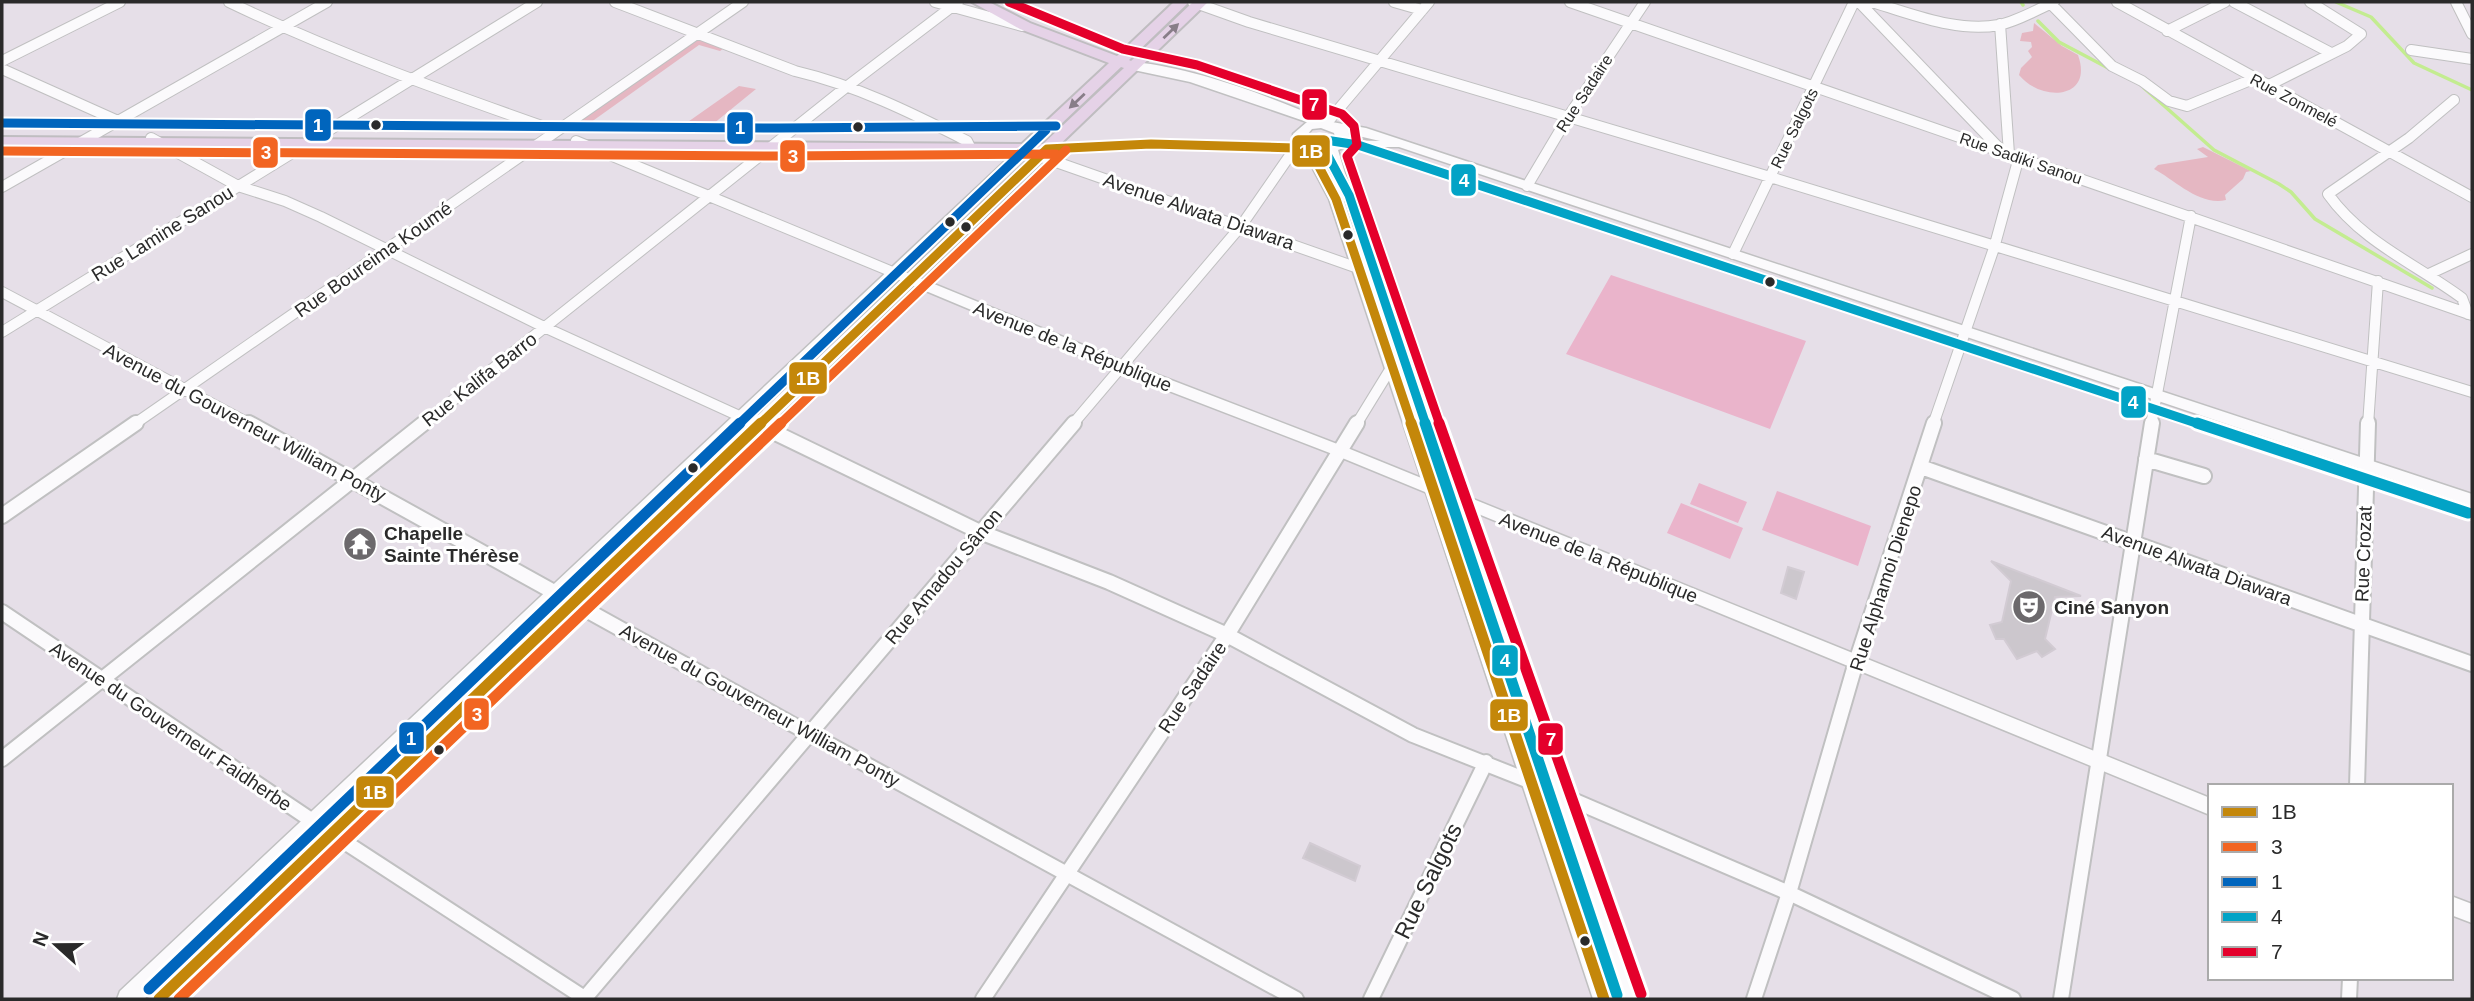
<svg xmlns="http://www.w3.org/2000/svg" width="2474" height="1001" font-family="Helvetica,sans-serif">
<style>
.green{fill:#e5b7c2}
.pitch{fill:#eab4cb}
.lines{fill:none;stroke-linecap:round;stroke-linejoin:round}
.stream{stroke:#c3ec90;stroke-width:3.5}
.building{fill:#ccc7cd;stroke:#d2cbd3;stroke-width:2}
.minor-far1-casing{stroke:#c0c0c1;stroke-width:12}
.minor-casing{stroke:#c0c0c1;stroke-width:18}
.tertiary-casing{stroke:#c0c0c1;stroke-width:3}
.secondary-casing{stroke:#c0c0c1;stroke-width:3}
.primary-casing{stroke:#bfbdc0;stroke-width:4}
.minor-far1{stroke:#fbfafc;stroke-width:10}
.minor{stroke:#fbfafc;stroke-width:14}
.tertiary{fill:#fbfafc;fill-rule:evenodd}
.secondary{fill:#fbfafc;fill-rule:evenodd}
.primary{fill:#e5d2e7;fill-rule:evenodd}
.bus-1-far1-casing{stroke:#fff;stroke-width:13}
.bus-1-casing{stroke:#fff;stroke-width:17}
.bus-2-far1-casing{stroke:#fff;stroke-width:13}
.bus-2-casing{stroke:#fff;stroke-width:17}
.bus-3-far1-casing{stroke:#fff;stroke-width:13}
.bus-3-casing{stroke:#fff;stroke-width:17}
.bus-4-far1-casing{stroke:#fff;stroke-width:13}
.bus-4-casing{stroke:#fff;stroke-width:17}
.bus-5-far1-casing{stroke:#fff;stroke-width:13}
.bus-5-casing{stroke:#fff;stroke-width:17}
.bus-1-far1{stroke:#c4870a;stroke-width:9}
.bus-1{stroke:#c4870a;stroke-width:11}
.bus-2-far1{stroke:#f26522;stroke-width:9}
.bus-2{stroke:#f26522;stroke-width:11}
.bus-3-far1{stroke:#0065bd;stroke-width:9}
.bus-3{stroke:#0065bd;stroke-width:11}
.bus-4-far1{stroke:#02a3c6;stroke-width:9}
.bus-4{stroke:#02a3c6;stroke-width:11}
.bus-5-far1{stroke:#e4002b;stroke-width:9}
.bus-5{stroke:#e4002b;stroke-width:11}
.oneway{fill:#887e88}
.bus-dot{fill:#2a2a2a;stroke:#fff;stroke-width:2.5}
.labels{text-anchor:middle;stroke-width:6;stroke-linejoin:round;paint-order:stroke}
.far-street-label{font-size:16px;fill:#2a2a2a;stroke:#fff}
.street-label{font-size:19px;fill:#2a2a2a;stroke:#fff}
.poi-label{font-size:19px;font-weight:bold;fill:#2a2a2a;stroke:#fff;text-anchor:start}
.near-street-label{font-size:23px;fill:#2a2a2a;stroke:#fff}
.line-badge{stroke:#fff;stroke-width:2.5}
.badge-label{font-size:19px;text-anchor:middle;font-weight:bold;fill:#fff}
</style>
<rect width="100%" height="100%" fill="#e6dfe8"/>
<path class="green" d="M2034,23L2062,46L2078,55C2094,100 2041,102 2019,75L2021,68L2032,57L2028,51L2032,47L2031,42L2020,41L2022,33L2033,31Z
M700,34L727,46L720,51L699,45L587,125L575,119Z
M739,86L756,89L702,133L675,131Z
M2203,147L2251,171L2246,172L2243,179L2225,195L2226,200C2199,206 2175,180 2154,169L2158,165L2208,157L2197,149Z"/>
<path class="pitch" d="M1611,275L1806,341L1770,429L1566,354Z
M1699,483L1747,502L1738,523L1690,504Z
M1777,491L1871,526L1858,566L1762,530Z
M1681,503L1743,528L1730,559L1667,533Z"/>
<g class="lines">
<path class="stream" d="M2021,2L2023,5
M2336,2L2371,17L2414,63L2472,90
M2038,21L2059,42L2110,69
M2144,88L2214,150L2279,184L2291,192L2315,219L2432,288"/>
</g>
<path class="building" d="M1991,561L2081,596L2055,597L2045,639L2055,649L2042,657L2037,651L2017,659L2004,639H1996L1990,625L2002,622L2011,581Z
M1788,567L1804,572L1796,599L1781,593Z
M1310,843L1360,866L1355,881L1303,858Z"/>
<g class="lines">
<g class="minor-far1-casing">
<path id="minor-far1" d="M229,2C335,53 445,92 556,131
M615,2L795,71C855,85 912,113 967,141L971,149
M935,2L1022,26
M1193,2L1249,22L1770,177L2472,392
M1394,2L1422,10
M1570,2L2472,315
M1859,2L2000,149
M1871,2C1911,13 1956,33 1999,25C2018,21 2036,10 2054,2
M2117,2L2472,197
M2234,2L2331,53
M2456,2L2472,34
M2050,3L2112,66L2142,81L2169,101L2187,106L2253,79
M2000,24L2009,154
M2167,31L2225,2
M2411,50L2472,59
M2,61L120,2
M2,69L118,121
M2267,86L2347,46L2361,34L2310,2
M2454,100L2409,138L2328,194C2362,242 2416,264 2462,298L2468,314
M1326,124L1429,2
M151,138L238,186L285,201L321,217L544,327L759,425
M576,141L895,273
M1039,156L1358,268
M1527,186L1568,117L1645,2
M2,187L327,2
M1733,254L1854,2
M2429,274L2472,254
M2,292L252,425
M2,332L537,2
M133,425L743,2
M422,425L845,88L958,2
M1072,425L1241,226L1295,148
M1356,425L1391,368
M1933,425L1994,248L2019,157
M2151,425L2191,216
M2368,425L2378,281"/>
</g>
<g class="minor-casing">
<path id="minor" d="M249,423L790,723L1296,999
M755,423L980,532L1109,582L1227,635L1413,735L1534,783
M2146,459L2204,476
M1921,467L2472,664
M2,516L136,423
M2,612L314,822L586,999
M2,759L424,423
M2357,786L2368,423
M1554,792L1789,893L2013,999
M584,999L1074,423
M983,999L1227,635L1357,423
M1371,999L1486,762
M1754,999L1789,893L1856,662L1934,423
M2061,999L2152,423
M2349,999L2350,978"/>
</g>
<g class="tertiary-casing">
<path id="tertiary" d="M1332,122L1366,128L2472,494V506L1399,147H1337V141L1341,140L1380,141L1328,129L1326,126Z
M895,268L1127,363L1345,447L2210,798V815L1335,455L1117,371L890,276L888,273L890,270Z
M2451,896L2472,904V923L2451,915Z"/>
</g>
<g class="secondary-casing">
<path id="secondary" d="M1134,62C1195,68 1266,95 1322,119C1331,123 1340,124 1347,130L1351,139L1346,147L1338,150L1352,197L1344,201L1355,234H1365L1367,237L1639,999H1617L1545,793L1615,999H1593L1329,199L1303,150L1295,152L1151,148L1051,153L175,999H148L150,994L144,999H117L120,991L1022,145L1027,144L1034,148L393,761L1042,146L1151,140L1294,144L1293,134L1307,122L1190,82L1129,69V63ZM1321,128L1334,133L1336,141L1321,146L1308,141L1307,135L1312,129ZM1325,154L1333,179L1320,155Z"/>
</g>
<g class="primary-casing">
<path id="primary" d="M972,2H989L1030,23L1117,56L1174,2H1189L1129,60L1131,61L1193,2H1208L1052,152L1047,154L2,147V137L1022,144L1109,63L1020,29ZM1121,67L1124,68L1043,144H1040Z"/>
</g>
<use href="#minor-far1" class="minor-far1"/>
<use href="#minor" class="minor"/>
<use href="#tertiary" class="tertiary"/>
<use href="#secondary" class="secondary"/>
<use href="#primary" class="primary"/>
<g class="bus-1-far1-casing">
<path id="bus-1-far1" d="M759,425L1047,149L1151,144L1295,148L1305,145L1309,148L1336,199L1412,425"/>
</g>
<g class="bus-1-casing">
<path id="bus-1" d="M1411,423L1604,999
M159,999L761,423"/>
</g>
<g class="bus-2-far1-casing">
<path id="bus-2-far1" d="M2,151L779,156L1056,154
M779,425L1066,150"/>
</g>
<g class="bus-2-casing">
<path id="bus-2" d="M179,999L781,423"/>
</g>
<g class="bus-3-far1-casing">
<path id="bus-3-far1" d="M2,123L779,128L1056,126
M738,425L1046,130"/>
</g>
<g class="bus-3-casing">
<path id="bus-3" d="M149,989L740,423"/>
</g>
<g class="bus-4-far1-casing">
<path id="bus-4-far1" d="M1426,425L1349,195L1319,139L1358,145L2202,425"/>
</g>
<g class="bus-4-casing">
<path id="bus-4" d="M1425,423L1617,995
M2197,423L2468,513"/>
</g>
<g class="bus-5-far1-casing">
<path id="bus-5-far1" d="M1009,2L1123,49L1197,65L1342,114L1354,126L1357,145L1347,156L1440,425"/>
</g>
<g class="bus-5-casing">
<path id="bus-5" d="M1439,423L1641,994"/>
</g>
<use href="#bus-1-far1" class="bus-1-far1"/>
<use href="#bus-1" class="bus-1"/>
<use href="#bus-2-far1" class="bus-2-far1"/>
<use href="#bus-2" class="bus-2"/>
<use href="#bus-3-far1" class="bus-3-far1"/>
<use href="#bus-3" class="bus-3"/>
<use href="#bus-4-far1" class="bus-4-far1"/>
<use href="#bus-4" class="bus-4"/>
<use href="#bus-5-far1" class="bus-5-far1"/>
<use href="#bus-5" class="bus-5"/>
</g>
<defs><path id="oneway-solid" d="M-6-.8H1V-3.2L6.5 0L1 3.2V.8H-6Z" transform="scale(1.75)"/></defs>
<g class="oneway">
<use href="#oneway-solid" transform="translate(1171 31) rotate(-44)"/>
<use href="#oneway-solid" transform="translate(1077 101) rotate(137)"/>
</g>
<defs>
<g id="temple-disc" transform="scale(1.75)"><circle r="9.5" fill="#6c696c" stroke="#fff"/><path d="M0-6L5-2H3V0L6.5 2.5H4V6H1.5V3h-3V6H-4V2.5H-6.5L-3 0V-2H-5Z" fill="#fff"/></g>
<g id="theatre-disc" transform="scale(1.75)"><circle r="9.5" fill="#6c696c" stroke="#fff"/><path d="M-5-5.5Q0-4 5-5.5V0Q5 5 0 6Q-5 5-5 0ZM-3.3-2.5H-1v1.5H-3.3ZM1-2.5H3.3v1.5H1ZM-2.8 1Q0 5.5 2.8 1Z" fill="#fff"/></g>
</defs>
<g fill-rule="evenodd">
<use href="#temple-disc" x="360" y="544"/>
<use href="#theatre-disc" x="2029" y="607"/>
</g>
<g class="bus-dot">
<circle cx="376" cy="125" r="6"/>
<circle cx="858" cy="127" r="6"/>
<circle cx="950" cy="222" r="6"/>
<circle cx="966" cy="227" r="6"/>
<circle cx="1348" cy="235" r="6"/>
<circle cx="1770" cy="282" r="6"/>
<circle cx="693" cy="468" r="6"/>
<circle cx="439" cy="750" r="6"/>
<circle cx="1585" cy="941" r="6"/>
</g>
<g class="labels">
<g class="far-street-label">
<text transform="translate(1584 93) rotate(-57)" y="6">Rue Sadaire</text>
<text transform="translate(2294 100) rotate(28)" y="6">Rue Zonmelé</text>
<text transform="translate(1794 128) rotate(-64)" y="6">Rue Salgots</text>
<text transform="translate(2021 158) rotate(19)" y="6">Rue Sadiki Sanou</text>
</g>
<g class="street-label">
<text transform="translate(1199 211) rotate(19)" y="7">Avenue Alwata Diawara</text>
<text transform="translate(162 233) rotate(-32)" y="7">Rue Lamine Sanou</text>
<text transform="translate(373 259) rotate(-35)" y="7">Rue Boureima Koumé</text>
<text transform="translate(1073 346) rotate(22)" y="7">Avenue de la République</text>
<text transform="translate(479 379) rotate(-38)" y="7">Rue Kalifa Barro</text>
<text transform="translate(245 422) rotate(28)" y="7">Avenue du Gouverneur William Ponty</text>
<text transform="translate(2363 554) rotate(-88)" y="7">Rue Crozat</text>
<text transform="translate(1599 557) rotate(22)" y="7">Avenue de la République</text>
<text transform="translate(2197 565) rotate(20)" y="7">Avenue Alwata Diawara</text>
<text transform="translate(943 576) rotate(-50)" y="7">Rue Amadou Sânon</text>
<text transform="translate(1885 578) rotate(-72)" y="7">Rue Alphamoi Dienepo</text>
<text transform="translate(1192 687) rotate(-56)" y="7">Rue Sadaire</text>
<text transform="translate(760 705) rotate(29)" y="7">Avenue du Gouverneur William Ponty</text>
<text transform="translate(171 726) rotate(34)" y="7">Avenue du Gouverneur Faidherbe</text>
</g>
<g class="poi-label">
<text x="384" y="540">Chapelle<tspan x="384" dy="22">Sainte Thérèse</tspan></text>
<text x="2054" y="614">Ciné Sanyon</text>
</g>
<g class="near-street-label">
<text transform="translate(1428 881) rotate(-64)" y="8">Rue Salgots</text>
</g>
</g>
<g class="line-badge">
<rect x="1301" y="88" width="27" height="33" rx="7" fill="#e4002b"/>
<rect x="304" y="108" width="28" height="34" rx="7" fill="#0065bd"/>
<rect x="726" y="111" width="28" height="34" rx="7" fill="#0065bd"/>
<rect x="1291" y="134" width="40" height="34" rx="7" fill="#c4870a"/>
<rect x="252" y="136" width="27" height="33" rx="7" fill="#f26522"/>
<rect x="779" y="139" width="27" height="34" rx="7" fill="#f26522"/>
<rect x="1450" y="163" width="27" height="34" rx="7" fill="#02a3c6"/>
<rect x="788" y="361" width="40" height="34" rx="7" fill="#c4870a"/>
<rect x="2120" y="385" width="27" height="34" rx="7" fill="#02a3c6"/>
<rect x="1491" y="644" width="28" height="33" rx="7" fill="#02a3c6"/>
<rect x="463" y="697" width="27" height="34" rx="7" fill="#f26522"/>
<rect x="1489" y="698" width="40" height="34" rx="7" fill="#c4870a"/>
<rect x="398" y="721" width="27" height="34" rx="7" fill="#0065bd"/>
<rect x="1537" y="722" width="27" height="34" rx="7" fill="#e4002b"/>
<rect x="355" y="775" width="40" height="34" rx="7" fill="#c4870a"/>
</g>
<g class="badge-label">
<text x="1314" y="111">7</text>
<text x="318" y="132">1</text>
<text x="740" y="134">1</text>
<text x="1311" y="158">1B</text>
<text x="266" y="159">3</text>
<text x="793" y="163">3</text>
<text x="1464" y="187">4</text>
<text x="808" y="385">1B</text>
<text x="2133" y="409">4</text>
<text x="1505" y="667">4</text>
<text x="477" y="721">3</text>
<text x="1509" y="722">1B</text>
<text x="411" y="745">1</text>
<text x="1551" y="746">7</text>
<text x="375" y="799">1B</text>
</g>
<rect width="2474" height="1001" fill="none" stroke="#2a2a2a" stroke-width="7"/>
<rect x="2208" y="784" width="245" height="196" fill="#ffffff" stroke="#aaaaaa" stroke-width="2"/>
<rect x="2222" y="807" width="35" height="10" fill="#c4870a" stroke="#aaaaaa" stroke-width="2"/>
<text x="2271" y="819" font-size="21" fill="#2a2a2a">1B</text>
<rect x="2222" y="842" width="35" height="10" fill="#f26522" stroke="#aaaaaa" stroke-width="2"/>
<text x="2271" y="854" font-size="21" fill="#2a2a2a">3</text>
<rect x="2222" y="877" width="35" height="10" fill="#0065bd" stroke="#aaaaaa" stroke-width="2"/>
<text x="2271" y="889" font-size="21" fill="#2a2a2a">1</text>
<rect x="2222" y="912" width="35" height="10" fill="#02a3c6" stroke="#aaaaaa" stroke-width="2"/>
<text x="2271" y="924" font-size="21" fill="#2a2a2a">4</text>
<rect x="2222" y="947" width="35" height="10" fill="#e4002b" stroke="#aaaaaa" stroke-width="2"/>
<text x="2271" y="959" font-size="21" fill="#2a2a2a">7</text>
<g transform="translate(56 945) rotate(291)" stroke="#ffffff" stroke-width="5" paint-order="stroke">
<path d="M0-5L12 26L0 18L-12 26Z" fill="#2a2a2a"/>
<text y="-10" font-size="19" font-weight="bold" text-anchor="middle" fill="#2a2a2a">N</text>
</g>
</svg>
